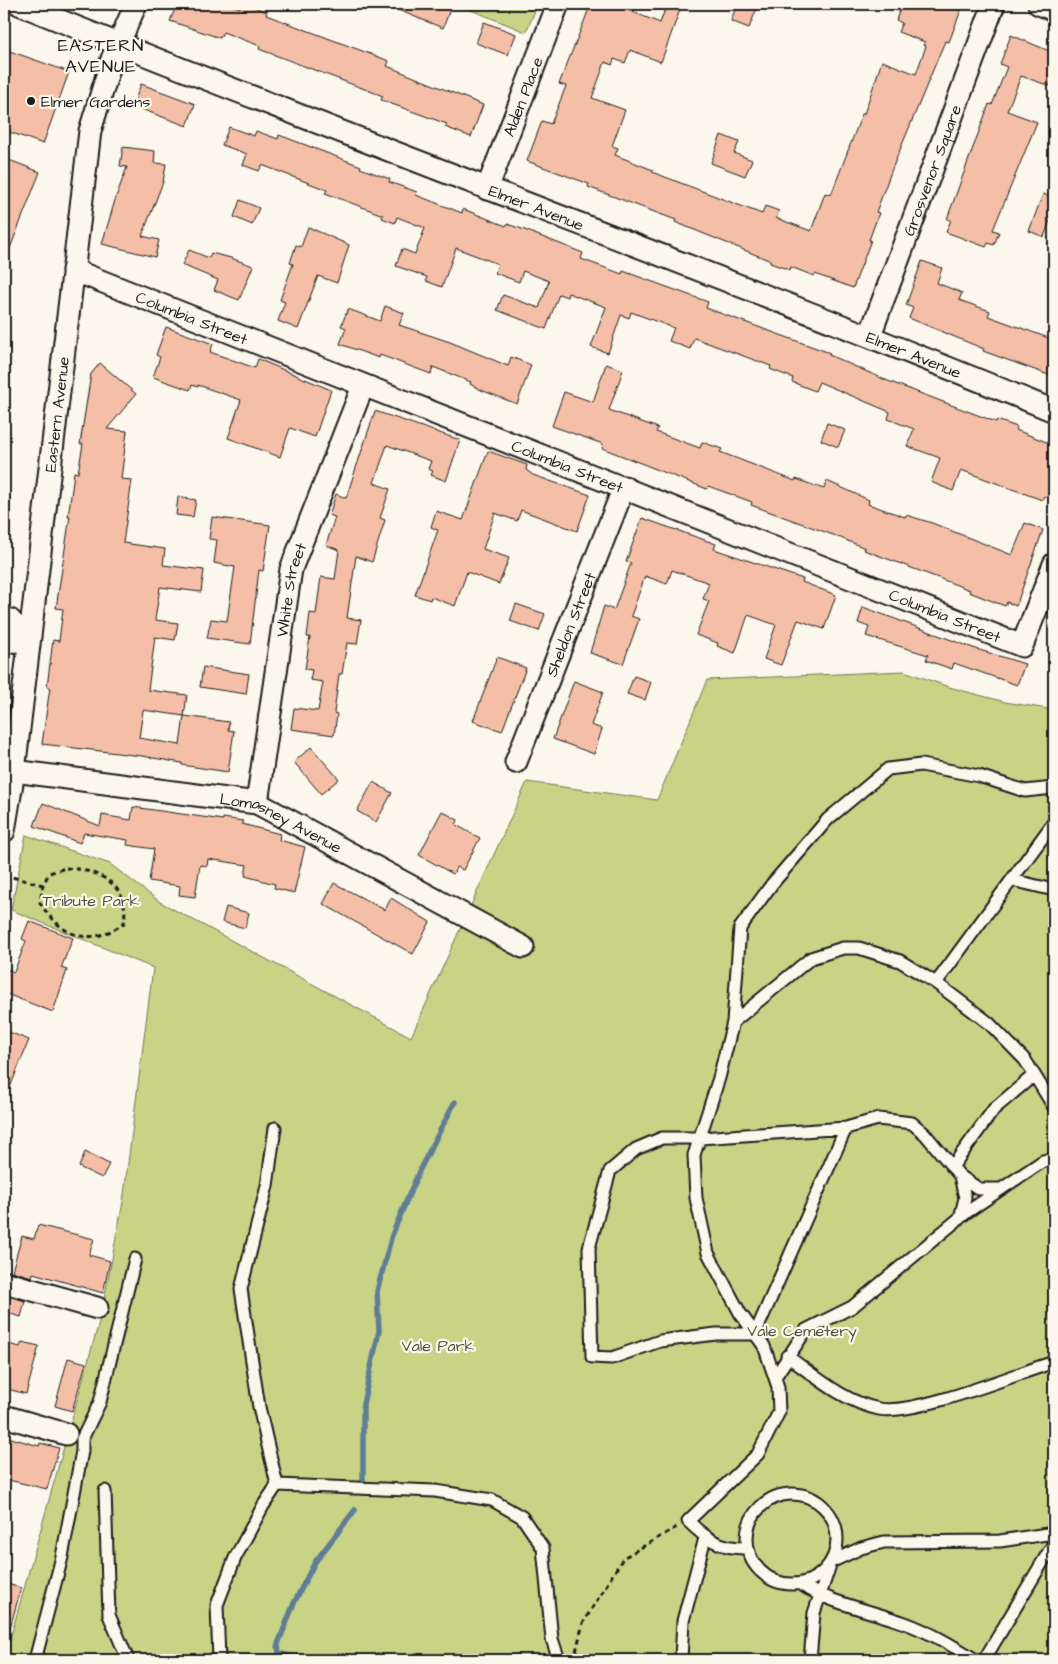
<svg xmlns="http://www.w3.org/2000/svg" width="1058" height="1664" font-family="'Architects Daughter',sans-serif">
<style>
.green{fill:#c8d386;stroke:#727851}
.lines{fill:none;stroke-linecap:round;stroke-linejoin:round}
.stream{stroke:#5e7e96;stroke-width:5.5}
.building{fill:#f5bfa7;stroke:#1c1c1c}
.service-casing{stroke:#1c1c1c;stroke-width:15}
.minor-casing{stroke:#1c1c1c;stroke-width:25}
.path{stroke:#1c1c1c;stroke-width:3;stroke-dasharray:5 4;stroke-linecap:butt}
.service{stroke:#fbf7ec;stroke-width:11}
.minor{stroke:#fbf7ec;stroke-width:21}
.poi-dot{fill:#1c1c1c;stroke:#fbf7ec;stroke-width:2}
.labels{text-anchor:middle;stroke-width:4.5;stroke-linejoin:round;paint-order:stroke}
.street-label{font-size:16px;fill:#1c1c1c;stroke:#fbf7ec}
.poi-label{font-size:16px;fill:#1c1c1c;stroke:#fbf7ec;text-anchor:start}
.park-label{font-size:16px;fill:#50533c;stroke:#fbf7ec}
.neighbourhood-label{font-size:18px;letter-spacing:1px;fill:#1c1c1c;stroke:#fbf7ec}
</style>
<rect width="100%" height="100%" fill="#fbf7ec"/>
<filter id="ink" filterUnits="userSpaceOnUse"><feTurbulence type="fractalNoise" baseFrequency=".02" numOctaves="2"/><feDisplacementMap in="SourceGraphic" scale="10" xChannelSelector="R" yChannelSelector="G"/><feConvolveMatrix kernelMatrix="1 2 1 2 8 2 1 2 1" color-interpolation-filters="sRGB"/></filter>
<g filter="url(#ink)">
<path class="green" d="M456,4H538L526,32Z
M904,671L949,687L1005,702L1054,710V1660H4L101,1315L123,1202L153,968L11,910L26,835L110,864L160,902L411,1037L527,782L657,800L707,680Z"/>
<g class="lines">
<path class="stream" d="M363,1483V1404L379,1331L377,1291L392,1235L420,1169L455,1102
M303,1660L279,1653L278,1644L294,1603L315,1562L355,1510"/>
</g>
<path class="building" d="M177,4H227L240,8L241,4H246L267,12L266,15L389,61L387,66L483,105L471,137L445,127L447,124L381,100L383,96L259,49L260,46L223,32L220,38L170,21Z
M383,4H452L443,28Z
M591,4H636L633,12L660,23L667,4H682L661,62L630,50L625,63L614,59L612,65L605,62L592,98L625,110L612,146L618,148L615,155L653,170L652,172L762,214L765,206L779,211L776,218L811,231L825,193L831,195L862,114H864L882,61L916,74L926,46L923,45L925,42L898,32L902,23L896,20L902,4H945L961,10L949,42L945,41L892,169L876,212L879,213L869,240H871L853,288L815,274L814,276L791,267L790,270L770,263L771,261L675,222L676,220L588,187L589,184L527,161L542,121L551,124L566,86L559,84Z
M737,4L757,8L749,28L731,21Z
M484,22L516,34L508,55L476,43Z
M1011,35L1054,53V74L1050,86L1021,76L1007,111L1037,122L993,230L999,232L994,245L988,243L986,247L946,232L951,220L947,219L989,104L992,105L1007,67L1000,64Z
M4,49L69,72L43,144L4,130Z
M141,84L195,104L187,126L133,106Z
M229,127L254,136L256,131L278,139L279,135L361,166L360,168L390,179L389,182L417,192L416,195L462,213L463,209L506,226L507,224L522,229L583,253L581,259L622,274L623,271L708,302L706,308L830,353L829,355L888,381L996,422L997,420L1017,427L1016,430L1054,445V500L1044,496L1042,500L961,470L953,491L931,482L940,458L907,446L914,429L888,419L890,412L819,382L815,391L792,382L793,378L770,369L771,366L694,338L690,349L669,341L674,328L631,312L629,318L621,315L608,353L591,347L606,307L568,293L567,297L559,294L546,329L497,310L503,295L539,308L549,281L523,271L519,282L495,273L498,264L456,248L442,287L426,281L427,277L396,266L402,249L415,254L425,228L397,217L395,223L382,218L383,215L325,193L327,190L262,165L259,171L243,165L247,154L222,145Z
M721,135L739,142L734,153L752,160L745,176L711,163Z
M123,147L155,151L154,163L166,164L163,182L142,236L159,240L155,257L102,244L116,197L127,167L120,166Z
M4,158L40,172L5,261H4Z
M1043,194L1054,198V209L1044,237L1029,231Z
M240,200L259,208L252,225L234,217Z
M308,227L349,245L337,283L318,276L298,329L278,321L285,302L280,300L293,264L290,263L296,245L301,247Z
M189,250L209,258L211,253L231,258L253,266L239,300L214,290L218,280L182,265Z
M922,261L942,268L937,283L962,293L959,300L990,311L988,316L1054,340V377L983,351L984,349L909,318L913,308L906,305Z
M385,306L404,313L399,325L450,342L508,366L511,357L531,365L517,404L481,390L470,384L471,382L433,367L431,374L380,355L379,358L340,344L346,328L341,326L348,309L380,321Z
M166,327L213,344L210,352L255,368L258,359L331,390L315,437L290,428L280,457L228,438L241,400L198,385V387L192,385L190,390L153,377L160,357L156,355Z
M100,363L136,394L107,429L127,431L121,479L132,480L123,543L165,549L163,565L204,570L201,592L160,587L155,620L178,623L175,640L155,637L148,690L187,695L184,716L143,710L139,738L180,745L184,716L229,722L228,730L234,731L228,772L182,765V763L142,756L42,744L50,687H47L53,640L59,641L63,609L56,608L70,516H68L72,489L74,472L78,473L83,444H80L91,374Z
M606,364L623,370L609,410L658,428L656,432L700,448L702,442L722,449L720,452L795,481L796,479L824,489L827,481L869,500L868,504L905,517L906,515L932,523L1012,555L1025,523L1043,530L1016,606L1007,602L1005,606L969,592L970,590L864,550L865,548L836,536L751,505L752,502L708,486L707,489L602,448L603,444L552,426L564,392L593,402Z
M375,411L460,440L446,481L431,475L433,471L428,469L431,461L387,445L374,483L390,489L380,518L385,520L372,562L356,556L347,618L361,620L357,644L347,643L342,674H339L334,713L337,714L334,735L291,729L294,708L318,711L323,682L310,680L312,670L305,669L310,637H307L310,613L316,614L321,577L335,579L339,550L326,545L335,517L329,515L336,494L346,498Z
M827,423L845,430L838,447L821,440Z
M488,451L527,465L526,470L533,475L590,495L577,531L521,510L517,521L495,513L483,549L509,558L499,584L467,572L455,606L431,597L430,600L415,595L438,530L431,527L436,511L463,520Z
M178,497L196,500L193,517L176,515Z
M212,517L270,525L263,571L259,570L250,644L207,638L211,619L227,621L235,567L214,563L217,540L209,539Z
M642,518L716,544L714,549L803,579L802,582L836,595L824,629L798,620L781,665L764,659L776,625L748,615L735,653L717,646L718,643L696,635L709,601L703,599L709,583L672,570L667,584L645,576L631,616L639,619L623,664L590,653L604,606L614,610L631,563L626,562Z
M516,604L545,614L539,631L510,621Z
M863,607L973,648L1025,664L1017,685L954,663L952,669L926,660L928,655L866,636L869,627L858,623Z
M497,657L526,668L502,731L473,721Z
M203,667L249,674L246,694L200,687Z
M634,676L651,682L645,700L627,694Z
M574,681L603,692L591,725L602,729L594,754L553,739Z
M311,747L339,779L321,794L294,762Z
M373,782L392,793L376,822L357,811Z
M43,803L100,826L102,815L131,820L133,807L223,820V818L243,821L242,824L280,834L279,840L305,847L294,893L274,888L275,884L245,876L247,865L208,859L207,866L200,865L195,897L179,895L180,886L149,881L154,849L127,845L128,840L84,833L80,843L34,826Z
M442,811L458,820L456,825L480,838L463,870L457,867L453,874L419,855Z
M334,883L385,910L391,898L430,922L413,954L323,904Z
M226,907L249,913L245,928L222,922Z
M29,921L73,938L61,968L67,970L53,1012L4,993V968L14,972L26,941L22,939Z
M4,1030L29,1040L5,1100H4Z
M85,1152L109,1164L102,1178L79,1167Z
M38,1225L94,1239L89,1255L110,1261L103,1293L33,1273L32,1277L12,1271L22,1236L34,1239Z
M4,1295L25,1301L21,1317L4,1312Z
M22,1342L39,1346L26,1394L4,1388V1343L20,1347Z
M68,1358L86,1363L72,1411L55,1406Z
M4,1436L39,1446L40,1443L59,1448L47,1489L4,1479Z
M4,1583L21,1588L8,1635L4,1634Z"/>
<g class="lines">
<g class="service-casing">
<path id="service" d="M1012,880L1054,890
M936,983L1054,822
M733,1022L811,958L843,948H859L900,961L936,983L989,1023L1025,1060L1054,1107
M846,1128L755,1334H716L660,1341L612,1358L592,1357L589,1248L610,1171L636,1149L662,1138H700L846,1128L878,1119L912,1123L925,1134L960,1176L965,1198L960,1218
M952,1167L994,1109L1034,1075
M960,1176L979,1189H1001
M787,1356C815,1376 844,1402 879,1409C914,1416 1016,1374 1054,1362
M775,1377L806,1330L852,1307L967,1212L1043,1161L1054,1159
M277,1485L435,1491L492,1500L522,1517L543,1548L552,1639L559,1660
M105,1491L109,1615L128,1660
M747 1539a45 45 0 1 1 90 0a45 45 0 1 1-90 0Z
M748,1548C721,1549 706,1539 688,1521L758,1454L779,1412L778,1387L764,1346L740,1313L708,1253L696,1198L694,1155L719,1078L733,1022L740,928L772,884L828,819L888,769L921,765L979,776L1025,791L1054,788
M800,1584C832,1604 869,1610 905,1623C930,1632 953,1646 976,1660
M35,1660L62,1557L82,1451V1439L100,1402L135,1259
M219,1660L217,1605L235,1558L263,1506L277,1485L259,1407L241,1289L267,1186L275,1128
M681,1660L683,1621L705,1538
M810,1660L814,1613L831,1562L861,1548L884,1542L1000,1541L1054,1533
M984,1660L1054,1543
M1052,1660L1054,1657"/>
</g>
<g class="minor-casing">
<g id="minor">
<path id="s1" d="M19,4C362,144 711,270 1054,411"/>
<path d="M1039,4L1054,10"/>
<path id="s2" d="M487,189L558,4"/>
<path id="s3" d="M73,270C389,397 706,519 1022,646L1054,564"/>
<path id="s4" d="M870,335L994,4"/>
<path d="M4,618L10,620L29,640"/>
<path d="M4,642L29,640"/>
<path id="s5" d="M516,762L624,487"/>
<path id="s6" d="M14,771L257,803L523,947"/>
<path id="s7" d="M257,803L291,569L363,386"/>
<path id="s8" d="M4,831L14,771L90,131L112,59L136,4"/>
<path d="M4,1282L97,1308"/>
<path d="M4,1416L66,1434"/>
</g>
</g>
<path class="path" d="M66,868C100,870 130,885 124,923C90,948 62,937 40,903L43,885L49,873Z
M4,875L43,885
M574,1660L583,1623L623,1558L677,1527"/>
<use href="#service" class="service"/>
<use href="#minor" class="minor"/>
</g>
</g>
<circle class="poi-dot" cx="31" cy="101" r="5"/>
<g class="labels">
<g class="street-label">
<text dy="6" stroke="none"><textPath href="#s2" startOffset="99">Alden Place</textPath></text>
<text dy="6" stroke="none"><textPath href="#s4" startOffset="176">Grosvenor Square</textPath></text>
<text dy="6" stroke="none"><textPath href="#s1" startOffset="556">Elmer Avenue</textPath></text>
<text dy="6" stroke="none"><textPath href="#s3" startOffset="128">Columbia Street</textPath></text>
<text dy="6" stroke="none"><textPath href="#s1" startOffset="961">Elmer Avenue</textPath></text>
<text dy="6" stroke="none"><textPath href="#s8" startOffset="420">Eastern Avenue</textPath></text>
<text dy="6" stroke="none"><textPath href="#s3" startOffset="532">Columbia Street</textPath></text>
<text dy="6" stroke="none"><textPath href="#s7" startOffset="216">White Street</textPath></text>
<text dy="6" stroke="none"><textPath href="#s3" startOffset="938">Columbia Street</textPath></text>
<text dy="6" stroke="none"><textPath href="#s5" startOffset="148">Sheldon Street</textPath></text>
<text dy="6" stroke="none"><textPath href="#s6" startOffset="274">Lomasney Avenue</textPath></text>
</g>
<g class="poi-label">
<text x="41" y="107">Elmer Gardens</text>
</g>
<g class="park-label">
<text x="91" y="906">Tribute Park</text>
<text x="802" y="1336">Vale Cemetery</text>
<text x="438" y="1351">Vale Park</text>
</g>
<g class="neighbourhood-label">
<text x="101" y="51">EASTERN<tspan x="101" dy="21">AVENUE</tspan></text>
</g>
</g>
<rect width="1058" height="1664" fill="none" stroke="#fbf7ec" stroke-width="20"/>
<rect x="10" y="10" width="1038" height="1644" fill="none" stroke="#1c1c1c" stroke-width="2" filter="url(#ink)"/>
</svg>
